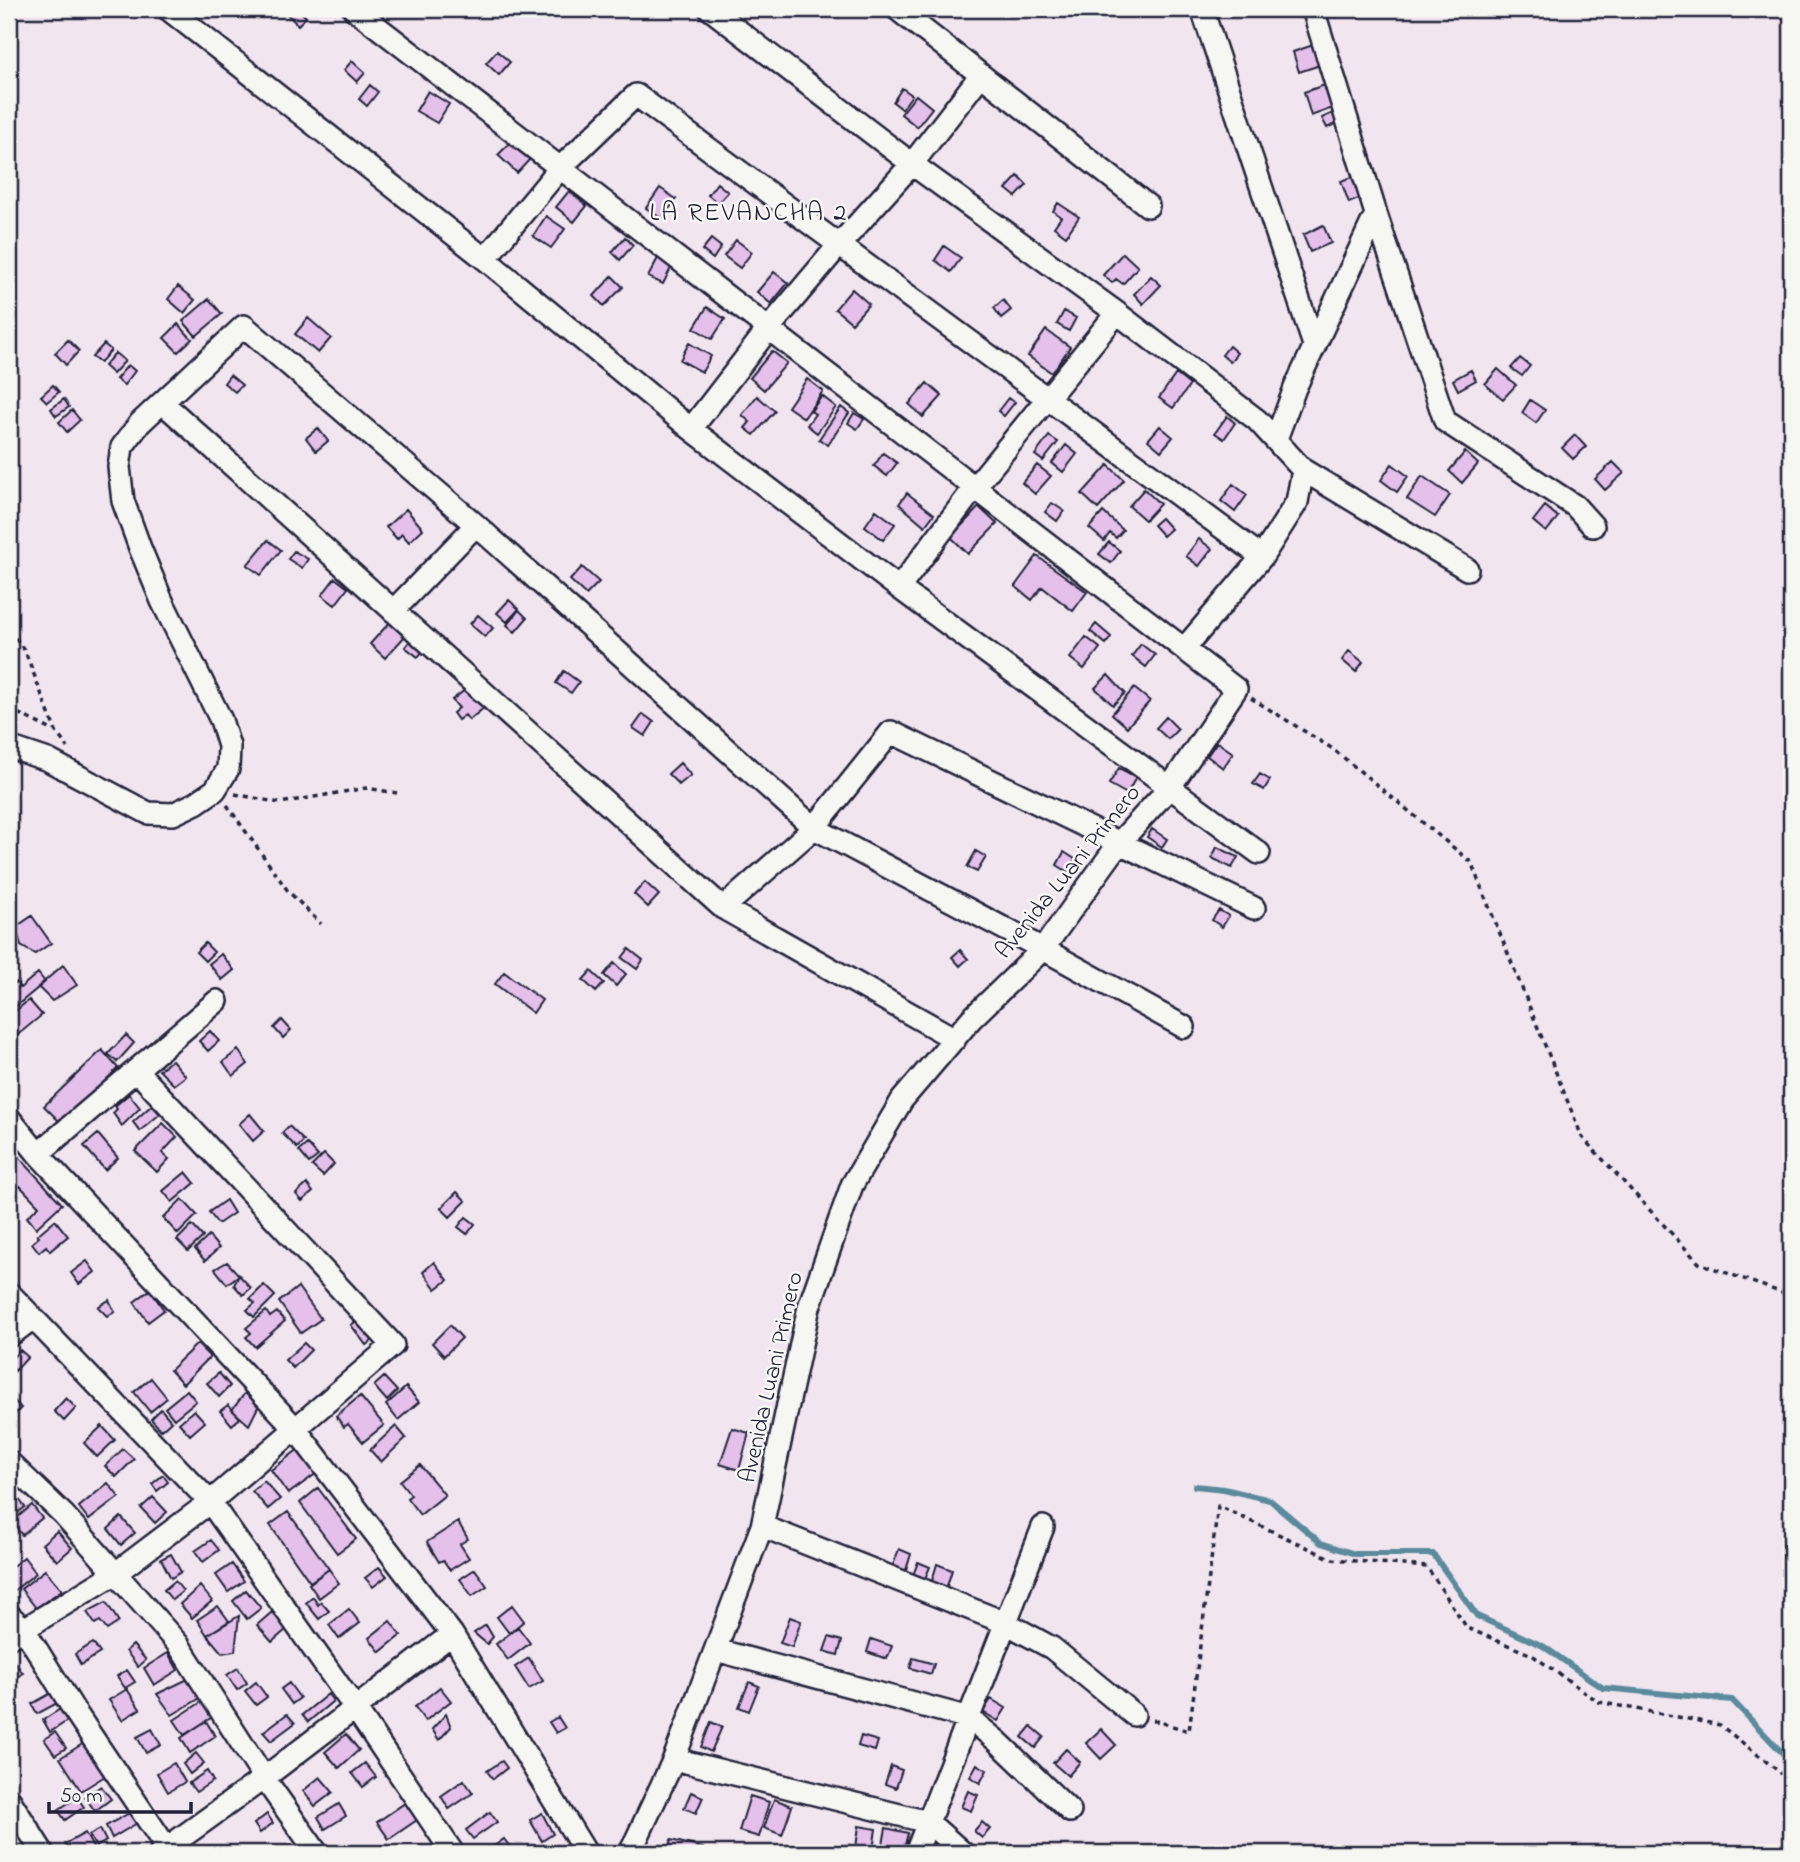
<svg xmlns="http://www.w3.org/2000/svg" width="1800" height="1862" font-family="'Indie Flower',sans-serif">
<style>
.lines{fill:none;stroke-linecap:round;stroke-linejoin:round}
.stream{stroke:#5a8a9c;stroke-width:6}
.building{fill:#e4c0eb;stroke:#22223b;stroke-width:2}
.minor-casing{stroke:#22223b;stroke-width:26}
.path{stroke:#22223b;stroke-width:3.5;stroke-dasharray:5 5;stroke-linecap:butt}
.minor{stroke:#f6f6f2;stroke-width:21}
.labels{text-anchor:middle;stroke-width:5;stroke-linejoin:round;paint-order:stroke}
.street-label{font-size:24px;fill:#22223b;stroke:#f6f6f2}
.neighbourhood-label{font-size:26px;letter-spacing:2px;fill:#22223b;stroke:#f6f6f2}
</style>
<rect width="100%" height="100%" fill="#f1e6f0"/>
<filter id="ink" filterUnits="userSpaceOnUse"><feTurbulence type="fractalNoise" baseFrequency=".0143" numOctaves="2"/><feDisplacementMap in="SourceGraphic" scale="14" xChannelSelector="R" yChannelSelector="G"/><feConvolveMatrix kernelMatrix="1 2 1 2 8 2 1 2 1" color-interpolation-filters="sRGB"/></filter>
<g filter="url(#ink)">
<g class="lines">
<path class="stream" d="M1195,1486L1224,1489L1270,1500L1321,1543L1355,1554H1433L1477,1616L1543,1646L1603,1688L1732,1700L1791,1762"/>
</g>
<path class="building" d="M289,9H298L306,17L298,25L285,12Z
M1313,45L1320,65L1299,72L1293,52Z
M497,51L510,62L499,75L486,63Z
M352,61L365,73L357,82L344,70Z
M370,85L378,92L367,106L359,99Z
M1325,85L1333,108L1311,116L1304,92Z
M902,88L912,95L902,109L893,102Z
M428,91L449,104L437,123L416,111Z
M916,95L932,108L917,127L901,114Z
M1335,112L1340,122L1327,128L1322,118Z
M512,141L530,159L517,173L498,155Z
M1357,175L1366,196L1349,203L1341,181Z
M1018,176L1027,185L1016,197L1006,189Z
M717,183L728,192L718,203L708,195Z
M660,188L676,199L662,219L646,208Z
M569,191L587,206L574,222L556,207Z
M1058,203L1079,217L1066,236L1054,227L1061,217L1053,211Z
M546,216L565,229L551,248L533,236Z
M1323,225L1331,243L1310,252L1303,235Z
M625,237L633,245L620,260L612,252Z
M711,239L721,247L713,259L702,250Z
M736,240L752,252L740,268L724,256Z
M944,246L961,258L951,272L935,260Z
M1123,253L1138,267L1123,284L1116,279L1112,283L1103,275Z
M658,258L672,266L663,284L648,277Z
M774,272L788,283L771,304L757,292Z
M612,276L623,287L604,306L594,296Z
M1151,276L1161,285L1143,304L1134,294Z
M178,286L195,300L184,313L168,299Z
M852,289L869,304L852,323L835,309Z
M209,299L222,314L196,336L183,321Z
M1003,300L1011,310L1001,318L994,308Z
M707,307L725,319L712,339L694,328Z
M1064,311L1076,318L1069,331L1057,324Z
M308,318L331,338L318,353L295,334Z
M178,324L192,339L178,352L164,338Z
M1046,330L1070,347L1052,373L1028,356Z
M68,340L79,351L66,365L55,353Z
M689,343L711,356L702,372L680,360Z
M104,344L111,350L100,363L92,357Z
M1229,346L1237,353L1230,362L1222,355Z
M772,351L787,363L764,390L750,378Z
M115,353L125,361L113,374L104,366Z
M1520,358L1530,366L1522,376L1511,368Z
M128,365L135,371L124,385L116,379Z
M1498,369L1516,385L1503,399L1485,384Z
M1471,370L1476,380L1458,390L1453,380Z
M1176,374L1190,385L1173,408L1159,398Z
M230,375L242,385L235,392L224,383Z
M807,379L823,391L804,418L788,407Z
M927,383L942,396L923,417L909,404Z
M53,385L59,392L47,402L41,396Z
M757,396L775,411L754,435L745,428L750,422L742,415Z
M822,396L836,407L817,433L807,425L815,414L811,411Z
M1008,398L1015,402L1004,416L998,411Z
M64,399L69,407L56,416L51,409Z
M1530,400L1545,410L1536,423L1522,413Z
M841,407L849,413L828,445L819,439Z
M72,410L80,420L67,432L59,422Z
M854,413L864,419L857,429L848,423Z
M1227,416L1235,423L1224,439L1215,433Z
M1160,426L1173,437L1161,451L1148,440Z
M318,428L328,441L316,451L306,438Z
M1575,435L1586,447L1573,459L1562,448Z
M1049,436L1058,442L1043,461L1035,455Z
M1066,445L1077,454L1063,472L1052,463Z
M1465,452L1478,464L1462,483L1449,471Z
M883,453L897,463L887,476L874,466Z
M1613,462L1624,473L1605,490L1595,479Z
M1392,464L1408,476L1397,492L1381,480Z
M1037,465L1051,476L1035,494L1022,483Z
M1108,465L1124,480L1098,509L1082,494Z
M1422,476L1450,495L1435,517L1407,499Z
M1233,484L1247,495L1235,512L1221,501Z
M1144,489L1160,504L1145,520L1129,506Z
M907,493L934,514L925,526L899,504Z
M1052,503L1064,511L1057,521L1045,512Z
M1545,506L1558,517L1546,532L1533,521Z
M979,507L997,524L968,554L951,537Z
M406,509L423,529L409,542L402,534L397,539L386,527Z
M876,510L895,524L883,540L865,526Z
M1103,512L1123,530L1116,538L1110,533L1104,541L1089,528Z
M1161,518L1171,529L1163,536L1153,525Z
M1199,539L1212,549L1199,566L1186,556Z
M268,540L281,550L261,575L247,565Z
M1109,542L1120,551L1111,563L1099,554Z
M294,551L308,559L302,568L288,559Z
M1037,556L1087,592L1073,611L1042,587L1032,600L1015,586Z
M582,567L599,582L586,595L570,580Z
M335,578L348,588L335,605L322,595Z
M509,600L519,609L507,622L497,613Z
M519,610L527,618L515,632L507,625Z
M478,615L493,628L485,637L470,624Z
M391,621L406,635L385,658L370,644Z
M1096,624L1111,637L1106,644L1090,631Z
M413,637L426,647L418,657L405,647Z
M1086,637L1100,648L1084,669L1070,658Z
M1141,644L1155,655L1146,667L1132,656Z
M1349,651L1363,662L1356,672L1342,660Z
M564,671L579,682L571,693L556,683Z
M1108,675L1125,693L1113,705L1095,688Z
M1134,688L1150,701L1127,727L1112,714Z
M465,690L475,702L479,699L485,707L469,720L465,715L458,720L453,713L459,708L452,700Z
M643,714L654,722L645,736L633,728Z
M1166,717L1178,729L1168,739L1156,728Z
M1217,742L1233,753L1223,768L1207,756Z
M680,763L691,775L679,785L668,774Z
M1119,768L1136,777L1127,794L1109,784Z
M1260,774L1270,780L1264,790L1253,784Z
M1152,829L1167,839L1162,847L1147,837Z
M1217,847L1238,857L1232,868L1212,858Z
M976,851L986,857L977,872L967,867Z
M1064,852L1075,859L1068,872L1057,865Z
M645,882L659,895L648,907L634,894Z
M1219,910L1229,916L1222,927L1212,920Z
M32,916L51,943L35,954L21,946L16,927Z
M205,943L214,952L205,961L196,952Z
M629,949L643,960L637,969L622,958Z
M960,950L968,959L960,966L952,957Z
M221,954L234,970L222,980L209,964Z
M614,963L626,974L616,986L604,975Z
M63,965L77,985L52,1001L38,987Z
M591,971L604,983L596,992L583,980Z
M504,972L542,1000L533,1013L495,984Z
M38,973L45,982L9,1012V988L16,982L20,988Z
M29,1000L42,1015L9,1042V1016Z
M282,1020L291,1030L283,1038L274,1028Z
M210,1031L219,1041L208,1051L199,1041Z
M126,1035L134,1043L117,1062L108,1054Z
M102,1050L118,1068L62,1124L44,1106Z
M238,1050L248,1064L233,1076L223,1062Z
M172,1060L186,1076L174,1085L159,1070Z
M129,1094L140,1108L122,1126L113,1113L117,1109L115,1106Z
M152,1105L160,1114L140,1131L133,1122Z
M250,1114L264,1131L253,1141L239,1124Z
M163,1123L177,1137L162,1153L169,1159L157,1172L135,1151Z
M289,1126L304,1141L297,1148L282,1133Z
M98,1134L118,1158L105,1170L84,1146Z
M307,1144L318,1156L309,1163L299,1151Z
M324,1154L334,1164L323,1176L312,1166Z
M19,1157L62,1204L36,1228L27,1217L39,1206L20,1186L9,1196V1167Z
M186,1172L195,1183L172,1202L163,1191Z
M307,1184L313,1192L302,1201L296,1194Z
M457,1192L466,1201L450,1217L441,1208Z
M182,1199L197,1215L178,1234L163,1218Z
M226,1200L234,1213L218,1224L209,1212Z
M466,1217L475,1224L467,1234L458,1227Z
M55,1220L68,1236L50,1251L46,1246L39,1252L32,1243L39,1237L37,1235Z
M192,1225L203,1237L188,1251L177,1240Z
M209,1236L219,1248L205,1261L195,1249Z
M87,1261L95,1272L79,1284L71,1273Z
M227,1262L239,1275L227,1284L215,1269Z
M434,1262L448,1280L436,1289L423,1272Z
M239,1275L251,1288L243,1295L234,1285Z
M264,1285L275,1296L254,1317L247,1310L255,1303L250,1299Z
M298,1287L321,1319L301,1333L279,1302Z
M150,1290L164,1310L148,1322L134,1302Z
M109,1300L115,1312L107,1316L98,1307Z
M266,1311L270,1317L277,1312L285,1321L255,1347L246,1337L251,1333L246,1328Z
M358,1320L373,1340L366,1345L351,1325Z
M450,1325L462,1338L444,1356L432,1343Z
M304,1343L311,1350L293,1368L285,1360Z
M197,1344L210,1357L183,1384L170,1370Z
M20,1350L28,1357L15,1371L9,1361Z
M219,1373L230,1386L219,1397L207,1383Z
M384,1377L397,1391L387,1401L374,1386Z
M151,1378L167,1398L150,1412L134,1392Z
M406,1387L419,1402L398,1420L386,1405Z
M187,1390L196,1401L174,1419L165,1408Z
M245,1393L259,1405L249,1425L232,1410Z
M9,1395L21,1408L9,1420Z
M360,1396L384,1425L363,1442L348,1424L344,1427L336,1416Z
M66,1398L76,1408L64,1421L54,1411Z
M228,1405L240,1418L232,1425L220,1411Z
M161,1409L171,1421L161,1430L151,1419Z
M194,1410L205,1422L190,1435L179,1423Z
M102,1426L115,1440L97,1457L84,1443Z
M396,1426L406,1438L381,1462L370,1450Z
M732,1428L749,1433L739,1470L720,1464Z
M123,1449L134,1459L116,1477L105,1466Z
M299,1449L317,1473L288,1494L271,1470Z
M420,1465L445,1495L420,1515L407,1498L411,1495L400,1481Z
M163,1475L168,1482L157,1491L152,1484Z
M264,1481L280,1499L268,1509L252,1491Z
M108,1483L119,1497L89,1520L79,1507Z
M318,1488L356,1539L337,1553L300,1503Z
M14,1493L25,1507L9,1520V1497Z
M153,1497L167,1512L155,1523L141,1508Z
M32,1505L42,1518L22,1535L12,1522Z
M288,1512L329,1569L310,1582L270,1525Z
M121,1517L135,1533L121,1545L108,1529Z
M458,1522L468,1539L460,1544L469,1558L450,1570L443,1560L439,1562L427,1542Z
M57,1531L72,1548L57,1561L42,1544Z
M211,1540L219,1550L203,1562L195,1551Z
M899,1549L911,1554L905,1573L892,1568Z
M171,1554L181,1572L171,1578L161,1559Z
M24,1557L36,1573L11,1593L9,1590V1569Z
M918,1562L930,1567L923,1583L912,1578Z
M232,1564L244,1581L228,1592L216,1575Z
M937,1564L952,1570L946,1589L931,1584Z
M379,1567L387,1576L373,1587L365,1578Z
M329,1569L339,1583L319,1598L309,1584Z
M475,1569L487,1586L472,1596L460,1579Z
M45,1570L62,1590L36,1608L21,1589Z
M175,1581L183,1591L172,1600L164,1590Z
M200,1586L212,1601L192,1618L180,1604Z
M246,1590L261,1608L247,1619L233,1601Z
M313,1597L318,1605L321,1602L329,1611L319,1619L306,1603Z
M106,1602L119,1622L107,1630L100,1621L95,1624L87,1612Z
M512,1605L524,1621L509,1633L497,1617Z
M218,1606L229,1621L207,1635L197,1620Z
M349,1609L360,1623L339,1639L329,1625Z
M272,1612L287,1629L272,1642L257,1625Z
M239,1616L235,1651L222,1653L207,1635Z
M790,1617L801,1621L792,1647L780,1643Z
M390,1621L401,1635L380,1652L369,1638Z
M486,1625L493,1637L487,1644L474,1633Z
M518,1627L530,1643L508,1660L496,1644Z
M829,1637L842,1641L838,1655L824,1651Z
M871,1639L892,1646L887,1659L867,1652Z
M93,1643L100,1653L81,1665L75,1654Z
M133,1645L146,1660L138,1667L126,1651Z
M168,1653L178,1670L154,1685L144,1668Z
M9,1655L23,1673L10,1683L9,1682Z
M529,1658L543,1681L529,1689L515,1667Z
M913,1658L934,1664L931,1674L910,1668Z
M238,1668L247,1683L237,1690L227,1675Z
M127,1670L135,1682L125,1688L117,1676Z
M190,1678L202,1697L172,1715L157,1694Z
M256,1682L267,1697L256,1705L245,1691Z
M749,1682L759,1686L749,1711L739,1707Z
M289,1683L300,1698L292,1704L281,1689Z
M440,1687L451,1701L425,1721L415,1707Z
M127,1689L140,1709L122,1720L109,1700Z
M55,1691L61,1701L37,1714L32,1704Z
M328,1694L333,1701L308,1722L302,1715Z
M206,1699L217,1714L184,1735L174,1720Z
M991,1699L1006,1708L998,1721L983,1712Z
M65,1706L72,1718L50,1732L43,1720Z
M287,1714L295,1723L271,1741L263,1732Z
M446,1714L451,1727L439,1740L432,1729Z
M558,1717L565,1728L556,1733L549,1722Z
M206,1721L215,1736L190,1753L181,1738Z
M711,1722L722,1727L711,1752L701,1747Z
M1031,1726L1044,1737L1035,1748L1022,1737Z
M152,1729L161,1745L146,1753L137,1737Z
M1101,1729L1116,1745L1101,1759L1086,1743Z
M55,1732L66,1748L55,1755L44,1739Z
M346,1734L359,1750L339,1768L325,1752Z
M861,1736L878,1741L875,1751L858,1746Z
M84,1743L105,1776L81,1791L60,1758Z
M1066,1749L1080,1762L1068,1776L1053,1763Z
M196,1753L204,1763L190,1774L183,1764Z
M502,1761L507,1768L493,1779L487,1771Z
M174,1763L185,1782L168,1792L157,1773Z
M365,1763L376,1777L363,1787L352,1773Z
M977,1764L987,1770L980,1783L970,1777Z
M891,1766L902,1770L896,1788L885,1784Z
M207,1771L213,1781L196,1792L189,1783Z
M320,1777L333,1792L315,1806L303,1791Z
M464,1780L473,1793L449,1809L441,1796Z
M101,1786L111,1799L95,1811L85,1797Z
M968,1791L978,1795L971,1811L961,1807Z
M691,1792L703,1797L696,1813L684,1808Z
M750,1796L769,1802L759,1837L739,1831Z
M77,1797L84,1807L65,1820L58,1810Z
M774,1799L792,1806L782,1835L764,1828Z
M405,1803L417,1820L389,1839L377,1822Z
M339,1804L346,1816L325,1829L318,1817Z
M133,1811L139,1822L112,1838L106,1826Z
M490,1812L497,1822L473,1839L466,1830Z
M542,1813L553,1834L542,1841L530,1820Z
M267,1814L273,1823L260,1833L254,1824Z
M982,1822L990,1829L982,1838L974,1831Z
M859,1826L876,1829L873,1850L856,1847Z
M886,1828L908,1833L903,1853L882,1850Z
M100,1829L106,1841L96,1847L89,1835Z
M85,1833L96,1853H78L76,1850L70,1853L65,1844Z
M504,1839L514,1852L512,1853H485Z
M671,1840L703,1848L701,1853H668Z"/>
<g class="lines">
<g class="minor-casing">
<path id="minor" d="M168,9L485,259L691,429L899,588L1259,853
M354,9L1236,689L1170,787L1120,842L1043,949L971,1019L902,1100L852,1185L809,1307L762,1526L674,1759L630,1853
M710,9L912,164L1117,313L1257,420L1303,470L1467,569
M897,9L1148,206
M1202,9L1314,345
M1376,214L1445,421L1575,506L1593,526
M485,259L560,168L636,95L1262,557
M163,403L723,908L955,1039
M691,429L769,328L839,245L912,164L980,76
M1276,439L1295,388L1376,214L1313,9
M899,588L975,487L1117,313
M393,611L476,525
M1184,649L1262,557L1297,502L1303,470
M9,747L48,760L148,813L173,814L196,803L215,790L228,769L229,746L221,720L162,601L140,548L123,501L119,467L122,447L140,423L244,326L476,525L814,828L1043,949L1184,1027
M723,908L814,828L891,732L1254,908
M9,1118L38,1154L294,1427L452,1634L586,1853
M38,1154L217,1001
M9,1293L210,1502L355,1708L453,1853
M9,1336L33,1318
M9,1462L64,1515L178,1644L264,1778L317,1853
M762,1526L1006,1623L1052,1648L1134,1715
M9,1615L24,1629L74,1710L170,1853
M9,1638L116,1573L210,1502L393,1345L136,1070
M716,1650L969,1718L997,1741L1070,1811
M674,1759L928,1822L963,1853
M9,1799L43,1853
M160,1853L264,1778L452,1634
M916,1853L1043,1527"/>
</g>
<path class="path" d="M9,38L18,9
M9,630L25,651L56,732L68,748
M1251,698L1333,749L1471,862L1582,1137L1699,1263L1791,1296
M9,709L54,731
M235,794L280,803L366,788L397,793
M227,805L288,891L321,924
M1153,1720L1189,1731L1218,1506L1332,1559L1427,1567L1467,1628L1532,1655L1599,1702L1720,1725L1791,1781"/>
<use href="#minor" class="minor"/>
</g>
</g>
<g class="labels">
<g class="street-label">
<text transform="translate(1067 871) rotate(-51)" y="8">Avenida Luani Primero</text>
<text transform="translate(770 1377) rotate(-77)" y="8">Avenida Luani Primero</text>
</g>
<g class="neighbourhood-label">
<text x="749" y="220">LA REVANCHA 2</text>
</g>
</g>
<rect width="1800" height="1862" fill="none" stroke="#f6f6f2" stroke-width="35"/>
<rect x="18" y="18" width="1765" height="1827" fill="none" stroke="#22223b" stroke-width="2.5" filter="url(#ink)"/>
<path d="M49 1802v10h142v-10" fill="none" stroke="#22223b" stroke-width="3.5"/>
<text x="60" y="1802" font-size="21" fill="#22223b" stroke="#f6f6f2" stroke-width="5" paint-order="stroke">50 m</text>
</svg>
